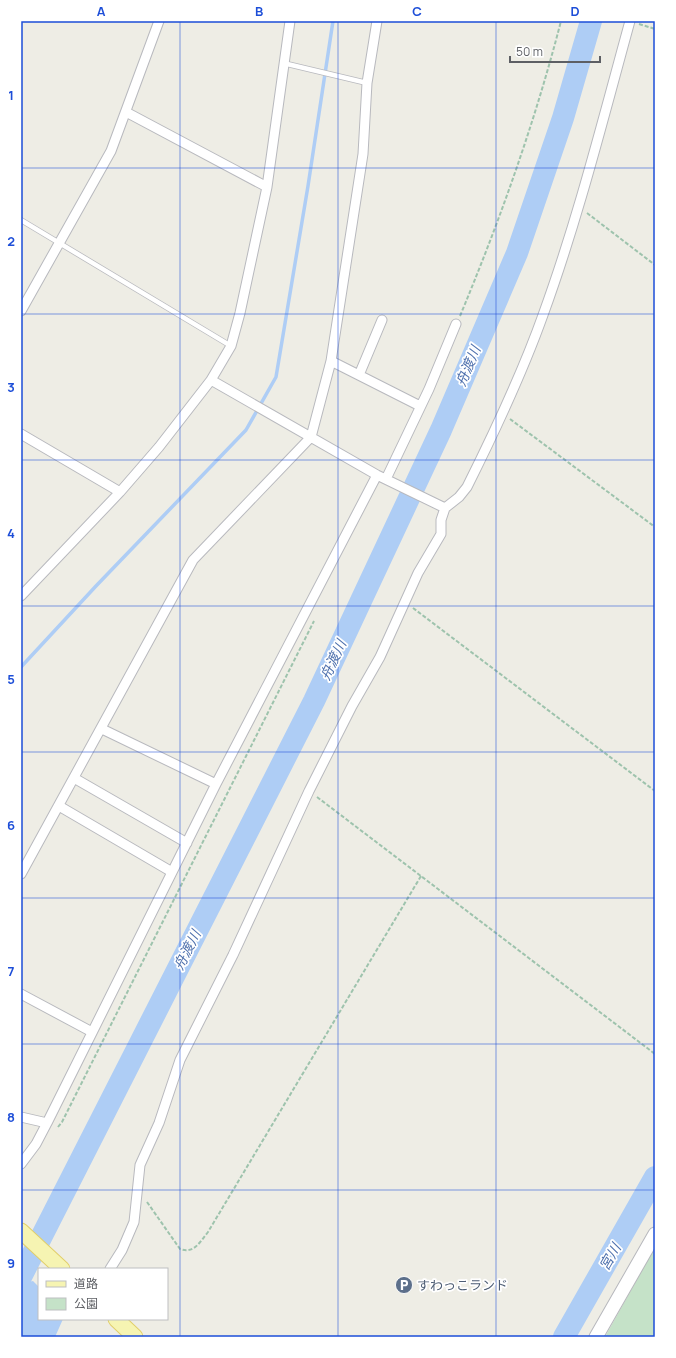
<svg xmlns="http://www.w3.org/2000/svg" width="676" height="1358" font-family="Manrope,'Noto Sans JP',sans-serif">
<style>
.green{fill:#c5e2c8}
.water{fill:#aecdf5}
.lines{fill:none;stroke-linecap:round;stroke-linejoin:round}
.stream{stroke:#aecdf5;stroke-width:3.5}
.river{stroke:#aecdf5;stroke-width:22}
.lane-casing{stroke:#b8b9be;stroke-width:6}
.street-casing{stroke:#b8b9be;stroke-width:11}
.secondary-casing{stroke:#b7b8bd;stroke-width:15}
.primary-casing{stroke:#e2cf6a;stroke-width:17}
.path{stroke:#9ec3ad;stroke-width:2;stroke-dasharray:4 2;stroke-linecap:butt}
.lane{stroke:#fff;stroke-width:4.5}
.street{stroke:#fff;stroke-width:9}
.secondary{stroke:#fff;stroke-width:13}
.primary{stroke:#f6f4b2;stroke-width:15}
.grid{fill:none;stroke:#1d4ed8;stroke-width:1;stroke-opacity:0.55}
.labels{text-anchor:middle;stroke-width:3.5;stroke-linejoin:round;paint-order:stroke}
.service-label{font-size:13px;fill:#4e5e75;stroke:#fff;text-anchor:start}
.water-label{font-size:14px;font-style:italic;fill:#5072ae;stroke:#fff}
.neatline{fill:none;stroke:#1d4ed8;stroke-width:1.5}
.grid-label{font-size:13px;text-anchor:middle;font-weight:bold;fill:#1d4ed8}
</style>
<rect width="100%" height="100%" fill="#eeede5"/>
<path class="green" d="M655,1247V1337H605Z"/>
<path class="water" d="M21,1270L26,1275L25,1279L28,1282L33,1281L39,1287V1319H63L55,1337H21Z"/>
<g class="lines">
<path class="stream" d="M21,667L96,586L246,430L276,377L308,186L333,21"/>
<path class="river" d="M21,1277L314,701L441,430L517,253L563,118L591,21
M564,1337L655,1177"/>
<g class="lane-casing">
<path id="lane" d="M283,63L367,83
M21,220L231,346"/>
</g>
<g class="street-casing">
<path id="street" d="M126,112L267,187
M21,311L111,151L159,21
M331,361L420,406
M359,375L382,320
M211,380L377,475L445,508
M21,434L120,492
M386,479L429,389L456,324
M21,596L120,492L159,447L211,380L231,346L240,313L267,187L290,21
M102,729L216,784
M74,778L187,843
M59,806L172,872
M21,874L193,560L311,437L331,361L363,154L367,83L377,21
M21,994L92,1032
M21,1117L47,1123L36,1144L21,1164
M47,1123L216,784L377,475
M110,1269L122,1250L134,1222L140,1165L159,1123L180,1060L233,955L309,791L352,706L380,657L418,573L441,534V520L445,508L459,497L467,487C495,431 522,374 543,315C578,219 603,119 630,21"/>
</g>
<g class="secondary-casing">
<path id="secondary" d="M596,1337L655,1234"/>
</g>
<g class="primary-casing">
<path id="primary" d="M21,1231L62,1269
M116,1319L135,1337"/>
</g>
<path class="path" d="M639,24L655,29
M587,213L655,265
M460,316C500,220 535,122 561,21
M510,419L655,527
M413,608L655,791
M317,797L655,1054
M58,1127L62,1122L314,621
M147,1202L180,1249C194,1254 200,1242 208,1232L421,876"/>
<use href="#lane" class="lane"/>
<use href="#street" class="street"/>
<use href="#secondary" class="secondary"/>
<use href="#primary" class="primary"/>
</g>
<path class="grid" d="M180,21V1337M338,21V1337M496,21V1337M21,168H655M21,314H655M21,460H655M21,606H655M21,752H655M21,898H655M21,1044H655M21,1190H655"/>
<defs>
<g id="parking-disc" transform="scale(0.9)"><circle r="9.5" fill="#5c6f8a" stroke="#fff"/><path d="M-3.5-5.5H1a3.5 3.5 0 0 1 0 7H-1V5.5H-3.5ZM-1-3.4V-.6H.8a1.4 1.4 0 0 0 0-2.8Z" fill="#fff"/></g>
</defs>
<g fill-rule="evenodd">
<use href="#parking-disc" x="404" y="1285"/>
</g>
<g class="labels">
<g class="service-label">
<text x="417" y="1290">すわっこランド</text>
</g>
<g class="water-label">
<text transform="translate(468 366) rotate(-67)" y="5">舟渡川</text>
<text transform="translate(333 660) rotate(-65)" y="5">舟渡川</text>
<text transform="translate(187 950) rotate(-63)" y="5">舟渡川</text>
<text transform="translate(610 1257) rotate(-60)" y="5">宮川</text>
</g>
</g>
<rect width="676" height="1358" fill="none" stroke="#ffffff" stroke-width="44"/>
<rect x="38" y="1268" width="130" height="52" fill="#ffffff" stroke="#bebfc1"/>
<rect x="46" y="1281" width="20" height="6" fill="#f6f4b2" stroke="#bebfc1"/>
<text x="74" y="1288" font-size="12" fill="#5d5f64">道路</text>
<rect x="46" y="1298" width="20" height="12" fill="#c5e2c8" stroke="#bebfc1"/>
<text x="74" y="1308" font-size="12" fill="#5d5f64">公園</text>
<path d="M510 56v6h90v-6" fill="none" stroke="#5d5f64" stroke-width="2"/>
<text x="516" y="56" font-size="12" fill="#5d5f64" stroke="#ffffff" stroke-width="3" paint-order="stroke">50 m</text>
<rect x="22" y="22" width="632" height="1314" class="neatline"/>
<g class="grid-label">
<text x="101" y="16">A</text>
<text x="259" y="16">B</text>
<text x="417" y="16">C</text>
<text x="575" y="16">D</text>
<text x="11" y="100">1</text>
<text x="11" y="246">2</text>
<text x="11" y="392">3</text>
<text x="11" y="538">4</text>
<text x="11" y="684">5</text>
<text x="11" y="830">6</text>
<text x="11" y="976">7</text>
<text x="11" y="1122">8</text>
<text x="11" y="1268">9</text>
</g>
</svg>
